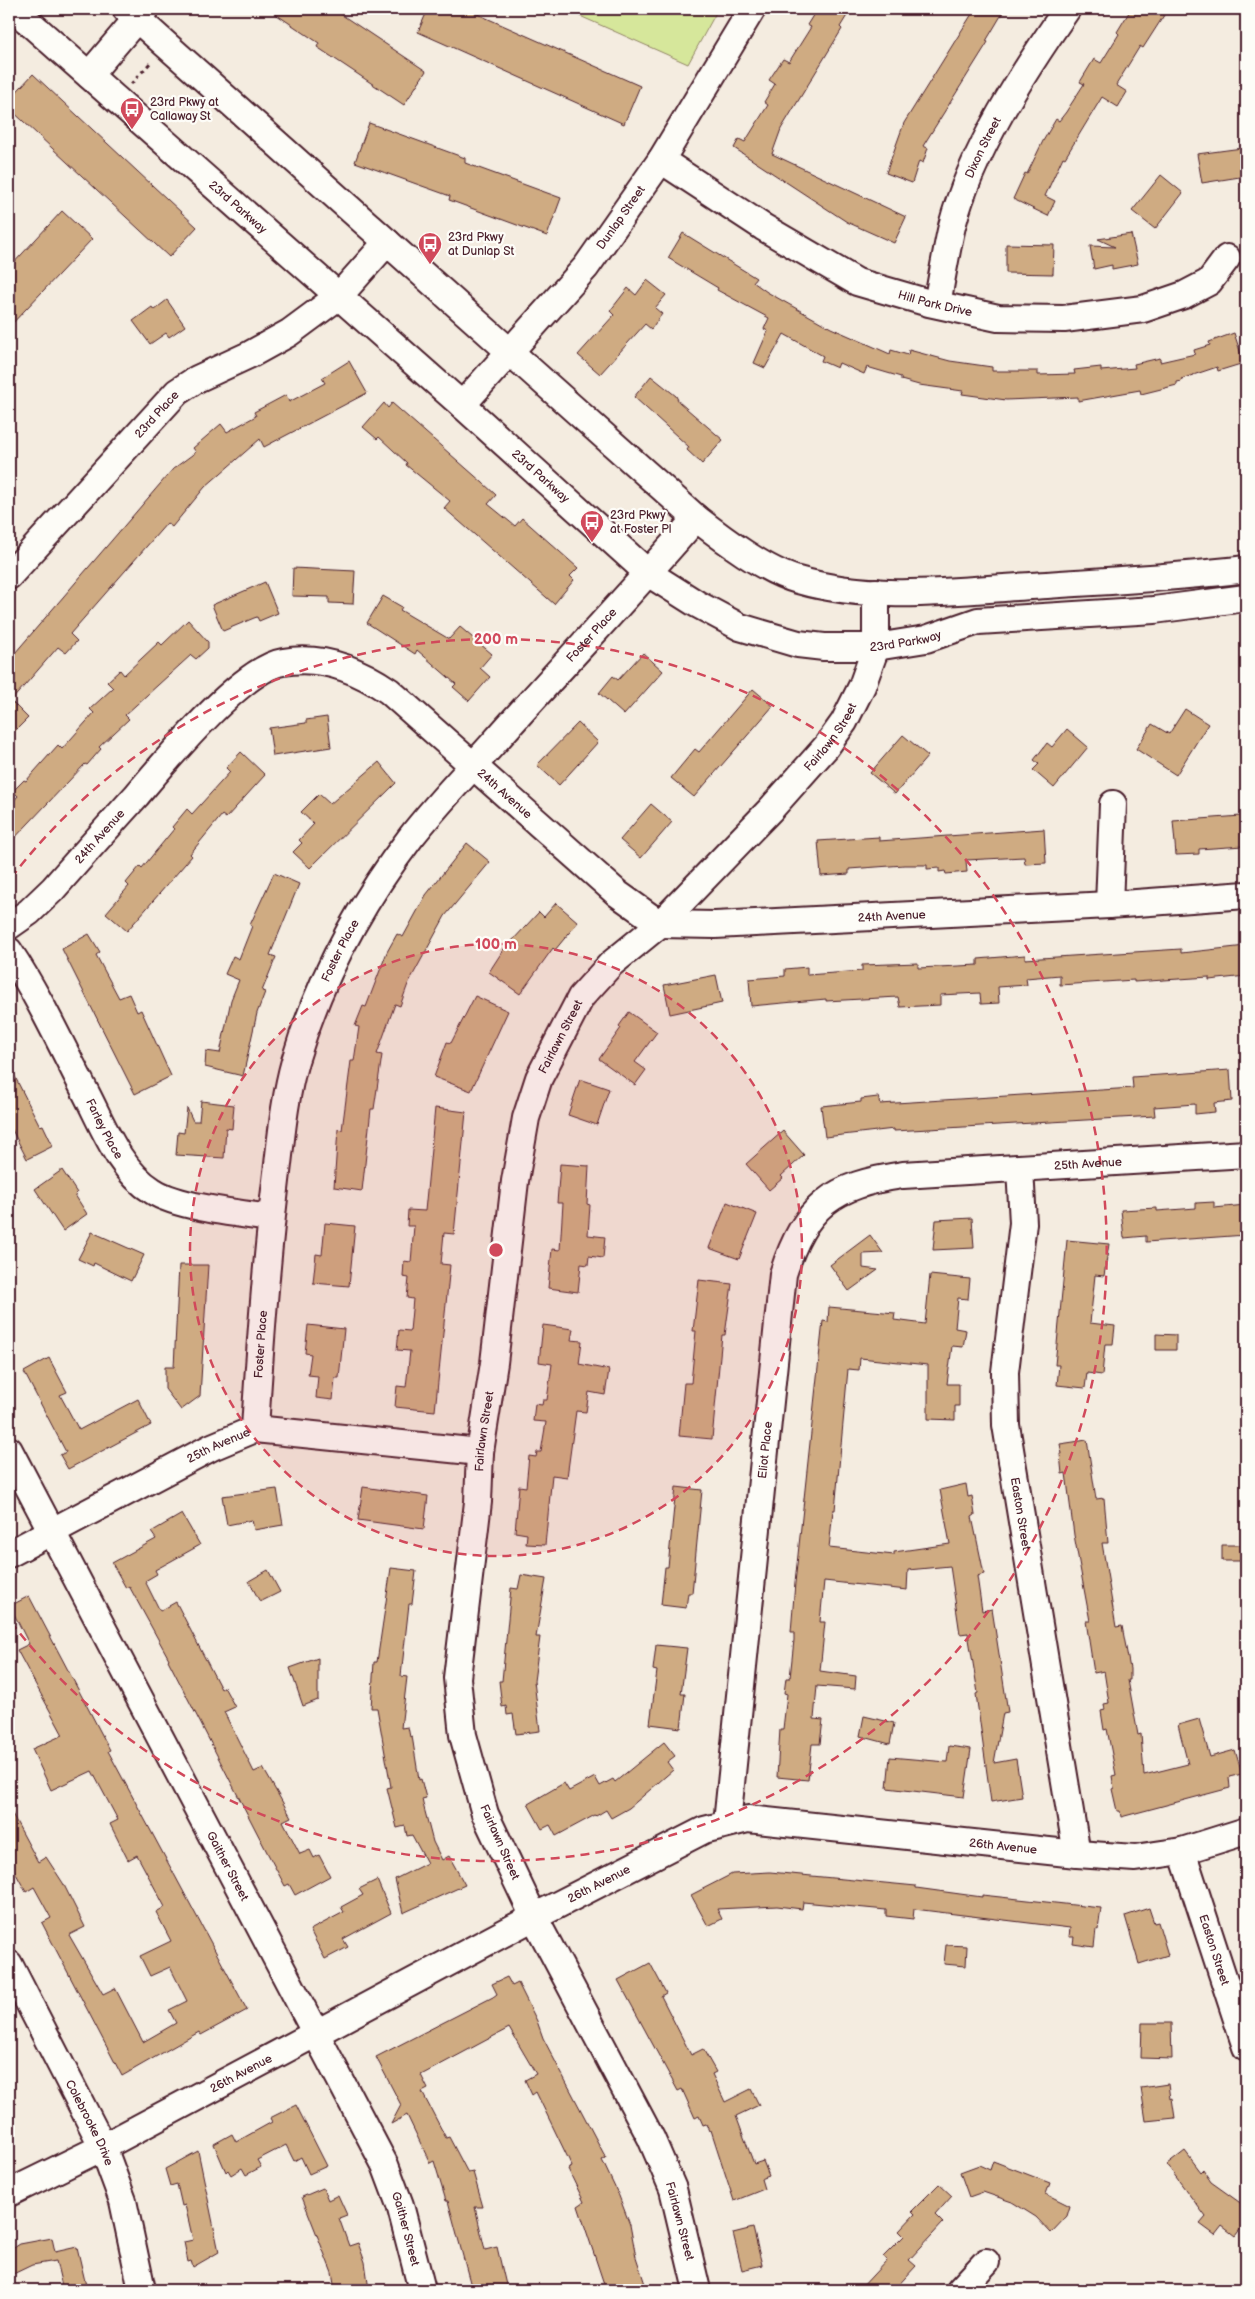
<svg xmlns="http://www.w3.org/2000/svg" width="1255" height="2299" font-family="'Balsamiq Sans',sans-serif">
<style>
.green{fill:#d6e79b;stroke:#908363}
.building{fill:#cfab82;stroke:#4a1f2b}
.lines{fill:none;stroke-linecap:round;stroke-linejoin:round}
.minor-casing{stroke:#4a1f2b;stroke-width:30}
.path{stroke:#4a1f2b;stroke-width:3;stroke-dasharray:4 4;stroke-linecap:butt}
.minor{stroke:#fdfcf7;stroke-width:26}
.ring{fill:none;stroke:#d1495b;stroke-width:2.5;stroke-dasharray:9 6}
.labels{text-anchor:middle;stroke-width:4.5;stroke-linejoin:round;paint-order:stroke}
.poi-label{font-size:12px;fill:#4a1f2b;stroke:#fdfcf7;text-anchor:start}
.street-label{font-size:12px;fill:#4a1f2b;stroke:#fdfcf7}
.centre{fill:#d1495b;stroke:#fdfcf7;stroke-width:2.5}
.ring-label{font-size:15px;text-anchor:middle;font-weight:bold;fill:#d1495b;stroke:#fdfcf7;stroke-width:4.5;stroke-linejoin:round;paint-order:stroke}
</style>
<rect width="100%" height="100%" fill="#f4ece0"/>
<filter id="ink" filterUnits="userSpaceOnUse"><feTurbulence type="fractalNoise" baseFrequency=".02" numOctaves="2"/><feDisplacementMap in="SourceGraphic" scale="10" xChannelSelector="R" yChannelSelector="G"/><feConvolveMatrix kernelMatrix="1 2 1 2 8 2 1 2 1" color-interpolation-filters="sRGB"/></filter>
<g filter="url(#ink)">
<path class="green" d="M556,9H718L688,64L580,16Z"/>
<path class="building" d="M268,9H333L426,71L404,105L317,47L319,43Z
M428,9H466L640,86L624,124L418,32Z
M817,9H851L840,27L842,29L781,129L772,154L906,217L894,243L847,222L734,148L739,139L745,142L768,105L764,102L775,84L769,80L783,59L789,62L811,27L807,25Z
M975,9H1005L986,41L988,42L923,146L928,148L923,163L919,161L912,183L886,173L904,123Z
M1131,9H1168L1143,48L1140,46L1116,85L1127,92L1118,107L1102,97L1065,158L1063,157L1045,196L1055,201L1048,216L1013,199L1025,173L1027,174L1043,141L1056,119L1059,121L1066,112L1084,84L1080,82L1094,59L1101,63L1119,34L1117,32Z
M33,74L197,227L169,257L9,108V100Z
M369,123L465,158V163L561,198L547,236L449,200L450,196L355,162Z
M1242,148L1246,176L1202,183L1197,154Z
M1161,175L1183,193L1155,229L1132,211Z
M62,211L92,239L9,327V268Z
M683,233L756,278L753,282L767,292L831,328L890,354L891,350L908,355L909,350L950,361L992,367V371H1038V375L1075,374L1074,370L1101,367V371L1135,368L1134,364L1160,358V362L1195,354L1194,350L1210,345L1209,342L1234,333L1244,363L1218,371L1217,367L1181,379L1182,381L1177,382V385L1141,394L1140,390L1078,401V397L1006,400L962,394L963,391L919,385L901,380V377L867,367L864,374L839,363L837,368L821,361L823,356L784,334L765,368L754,363L768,331L764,329L769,318L717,290L718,288L668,258Z
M1131,234L1138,264L1112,269V265L1094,269L1090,246L1115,247L1098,239Z
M1006,244L1054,245L1053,274L1006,273Z
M647,280L666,295L655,308L662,314L651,329L645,324L600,374L578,355L614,315L610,311L628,288L636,295Z
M167,300L185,326L169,337L166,333L150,344L133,321L152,307L154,310Z
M349,361L367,393L264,447L260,439L205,487L172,527L167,523L70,634L77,641L66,653L58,647L11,701L28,718L9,737V660L173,469L196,452L193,448L221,424L227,432L256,416L254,412L286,395L289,402L325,383L322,378Z
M651,376L676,396L679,402L723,440L702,464L687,450L689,447L634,397Z
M384,403L388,408L392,403L483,483L496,495L488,504L515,526L522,518L578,568L570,576L574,580L554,604L444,508L450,501L406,465L407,463L379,437L377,439L363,427Z
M293,568L355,571L353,604L329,603V597L292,596Z
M265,582L278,613L259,621L257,617L254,618L223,631L212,605Z
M383,596L402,607L400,610L449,639L460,627L492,654L480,668L490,677L469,701L453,687L456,684L417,650L415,654L367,623Z
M188,620L208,642V648L196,659L191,655L125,715L129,719L99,747L101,749L87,765L85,764L9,844V806L18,796L13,791L24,780L26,781L58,745L62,749L94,713L90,709L113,688L107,682L120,670L124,675L159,642L162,645Z
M643,653L663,671L624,715L599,693L613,676L618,680Z
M753,689L773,706L694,797L671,778L695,749L699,752Z
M1185,709L1208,724L1176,775L1136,749L1152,724L1169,734Z
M327,717L331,747L273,756L269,728L306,723V720Z
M578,723L598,742L559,785L537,765Z
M1067,729L1088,747L1054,788L1033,770L1039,764L1034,760L1047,743L1052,747Z
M903,735L928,756L895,794L870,773Z
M241,752L265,775L226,818L222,815L190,854L192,856L127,931L106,913L129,886L126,883L140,866L142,868L174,829L172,827L187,809L192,814L230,772L226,768Z
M379,762L396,783L310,868L293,852L302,843L299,840L314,824L301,812L319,794L330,804Z
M651,804L672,822L641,858L620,840Z
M1241,816L1243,846L1199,849V854L1176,855L1173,821Z
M1044,829L1046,863L1025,864L1024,857L966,860L967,872L946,874L945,871L939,872V868L927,869V865H904L849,869V874L821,876L818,841L879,837V841Z
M467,843L490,862L445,916L408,984L400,1006L395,1004L377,1054L382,1055L374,1109H371L362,1191L334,1187L338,1129L342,1130L351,1061H354L359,1027L355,1026L363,1006L366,1007L387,952L397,934L403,937L426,895Z
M274,873L299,884L270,955L276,957L262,991L265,992L257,1013L243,1076L205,1067L206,1051L220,1053L231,1000L239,980L225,974L233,956L239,959L252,926L250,925Z
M556,903L578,922L555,950L553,948L520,994L489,972L509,941L511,942L539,912L544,917Z
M89,934L100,952L96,955L119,998L129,994L137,1012L141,1010L171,1076L135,1094L62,949Z
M1246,946V976L1209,980V977L1134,982V980L1060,985V975L1026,978L1027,985L998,987L999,1003L981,1004L980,993L940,995V1005L900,1007L898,997L826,1001V999L751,1006L749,979L785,976V969L807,967V975L862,971V965L918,963V968L978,965V959L1025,955V959L1181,949V953Z
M716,975L722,1003L670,1014L664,985Z
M475,996L508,1011L471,1091L434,1077L447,1042L451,1043Z
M629,1012L657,1032L635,1062L646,1070L635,1085L599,1059L621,1028L619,1026Z
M9,1065L40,1126L43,1125L53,1146L27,1159L9,1124Z
M1230,1070L1232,1101L1214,1103L1215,1112L1195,1114V1104L1154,1107L1155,1116L894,1131V1129L825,1137L821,1106L861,1102V1099L878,1097L880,1104L1133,1088L1132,1077Z
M580,1079L609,1089L597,1125L568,1115Z
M201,1101L234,1105L232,1129L226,1128L224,1158L176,1155L178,1132L184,1133L187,1108L193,1121H199Z
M435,1108L466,1112L454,1234L444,1233L441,1264L450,1265L435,1411L395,1407L397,1386L406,1387L410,1351L397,1350L399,1330L410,1331L413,1299L407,1298L409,1278L403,1277L404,1261L411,1262L414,1226H407L408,1210L425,1211Z
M783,1131L804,1155L781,1176L783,1178L769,1190L746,1164Z
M560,1164L589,1166L587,1204L590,1205L588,1235L605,1237L603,1258L589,1256L588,1265L581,1264L578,1292L548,1288L552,1249L560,1250L563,1203H557Z
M62,1170L77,1193L75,1195L87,1214L63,1231L35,1189Z
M727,1202L757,1214L739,1259L709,1248Z
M1214,1202V1208L1246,1205V1235L1146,1242V1236L1124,1238L1121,1210L1157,1208V1211L1196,1208V1203Z
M972,1218L974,1248L933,1250L936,1220Z
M325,1223L355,1226L349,1286L313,1283L316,1254L322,1255Z
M92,1232L144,1255L131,1281L94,1263L93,1266L78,1259Z
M870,1235L883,1253L863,1254V1268L878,1270L849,1291L830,1265Z
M1067,1240L1109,1244L1104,1276L1095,1275L1090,1323L1115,1326L1113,1344H1105L1102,1375L1087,1373L1085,1388L1057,1385L1059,1365H1055Z
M179,1265H208L200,1396L181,1410L165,1389V1367H174Z
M930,1275L970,1279L968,1299L958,1298L955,1328L966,1330L963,1347L952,1346L947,1384H959V1406H955V1420L928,1419V1365L860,1358L859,1370L848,1369L835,1510H833L829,1548L894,1555V1552L950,1544L940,1490L966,1484L968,1497L972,1496L975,1515L972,1517L984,1574L977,1576L982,1611L992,1609L1008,1712L1003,1713L994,1763L1016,1759L1022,1797L991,1802L976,1694L978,1693L968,1633L960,1634L950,1566L908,1570L907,1590L824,1581L820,1622H825L820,1671L856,1676L855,1689L817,1686L814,1719L823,1720L820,1744H812L808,1780L777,1777L780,1729H783L787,1694L784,1693L786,1678H790L794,1640V1632H791L795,1583L823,1321L828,1322L829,1307L895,1313L894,1320L925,1324Z
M699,1280L732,1284L725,1335H722L712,1439L679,1436L684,1383H691L696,1331H693Z
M308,1325L344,1329L339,1378H335L333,1400L316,1398L318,1376L308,1375L311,1354L305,1353Z
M543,1325L573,1329L571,1340L582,1341L579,1364L609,1370L605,1395L589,1392L586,1412L576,1411L567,1477L552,1475L545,1545L526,1544L527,1534L515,1532L519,1486L526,1487L529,1456L536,1457L537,1452H541L546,1422L533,1421L535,1404L542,1405L543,1400H547L552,1364L539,1362Z
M1156,1334L1176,1335V1350H1156Z
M49,1358L67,1392L60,1395L79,1430L138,1399L151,1425L68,1469L60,1455L66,1452L24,1372Z
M1087,1440L1096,1499L1104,1498L1108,1543H1102L1116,1627L1122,1626L1130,1669V1680H1128L1138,1735L1141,1734L1144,1775L1188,1764L1178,1725L1199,1719L1210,1757L1235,1750L1242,1774L1229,1777L1230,1788L1121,1817L1120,1811H1117L1112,1789L1114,1788L1112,1776L1116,1775L1107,1729L1104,1730L1101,1711L1105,1710L1104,1704L1109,1703L1104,1671L1094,1673L1086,1621H1090L1074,1535L1066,1473L1062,1474L1060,1454H1062L1060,1444Z
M363,1487L428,1496L424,1529L358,1520Z
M676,1487L702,1490L692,1593H688L686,1608L661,1605L665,1567H668Z
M277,1489L283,1525L254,1530L252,1520L227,1525L222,1496Z
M182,1514L200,1545L155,1570L157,1574L145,1581L160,1611L176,1602L221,1689L224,1687L235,1707L224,1712L254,1772L263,1768L291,1817L283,1821L300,1854L310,1850L314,1858L319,1855L330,1876L295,1895L289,1884L285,1886L268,1854L168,1660L169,1659L129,1586L126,1588L112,1563L156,1539L151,1532Z
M1222,1545H1246V1561H1222Z
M391,1568L416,1571L412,1604H409L401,1676L407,1677L401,1728L408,1727L410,1737L412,1736L419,1780L421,1779L426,1798L422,1799L423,1804L433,1842L442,1860L449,1856L465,1885L403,1913L395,1879L427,1863L412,1835L407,1836L405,1826L397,1828L387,1788L391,1787L377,1708H371L374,1662H377Z
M268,1570L280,1592L260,1602L249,1581Z
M521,1575L546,1579L536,1637H540L534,1681L540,1731L516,1734L513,1714L507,1715L506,1706L502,1707L499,1681H502L511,1588L518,1589Z
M29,1596L110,1750L108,1751L247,2010L201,2035L199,2032L122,2076L42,1923L51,1918L34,1887L26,1892L9,1861V1808L38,1862L46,1857L63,1883L85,1927L69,1935L103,1994L115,1988L143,2042L176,2023L169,2010L187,2001L170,1967L150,1976L140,1956L171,1941L156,1912L165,1907L137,1855L128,1860L110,1824L118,1820L92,1771L51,1790L32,1749L63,1735L17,1650L29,1644L10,1606Z
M656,1645L687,1648L681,1694H685L681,1728L650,1724L657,1671L653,1670Z
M318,1658V1700L303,1706L290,1668Z
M864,1716L894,1723L890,1744L860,1736Z
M664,1742L675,1756L667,1762L673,1770L629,1808L611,1818L606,1810L596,1816L595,1815L556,1836L550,1825L542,1829L528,1804L564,1783L569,1791L595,1777L600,1786L613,1779L615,1782Z
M949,1746L971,1749L964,1797L887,1788L890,1757L947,1762Z
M770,1872L916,1886V1888L982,1897V1895L1101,1908L1098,1930L1096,1929L1094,1947L1073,1944L1074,1937H1069L1070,1928L914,1909L913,1919L886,1916V1910L803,1902L802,1909L777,1906L717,1909L722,1919L708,1926L691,1895L732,1874Z
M377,1880L391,1913L343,1939L348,1947L325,1959L310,1930L344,1912L341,1907L363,1895L359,1889Z
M1149,1908L1154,1923L1158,1922L1168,1955L1139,1964L1125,1916Z
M946,1945L967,1946L966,1966L944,1964Z
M650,1963L666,1993L661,1996L691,2055L703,2049L716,2072L712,2074L725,2102L751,2089L759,2105L736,2116L754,2164L763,2161L769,2176L761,2179L764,2189L734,2201L711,2130L709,2131L706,2124L703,2125L699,2116L695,2118L682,2089L678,2091L618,1980Z
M507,1977L512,1986L518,1983L537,2021L543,2038L606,2158L602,2160L619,2196L630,2225L636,2257L647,2290H606L578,2206L584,2202L568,2169L572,2167L569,2160L536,2092L532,2095L525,2080L536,2074L509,2028L421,2075L428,2089L422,2092L446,2138L449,2137L468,2173L473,2172L483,2207H475L485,2250L497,2247L506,2285L496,2288V2290H479L477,2285L471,2286L448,2201H446L434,2161L430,2163L407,2115L391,2124L401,2105L376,2057L493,1997L497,1994L492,1984Z
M1142,2023H1171L1172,2059L1141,2058Z
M1168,2084L1170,2099L1172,2098L1175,2118L1146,2121L1141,2088Z
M296,2105L327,2166L309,2174L301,2157L294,2161L286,2145L257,2160L261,2167L246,2175L242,2168L231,2175L228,2170L226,2172L214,2144L232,2134L236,2142L272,2122L270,2118Z
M198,2151L219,2252L193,2267L191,2261L188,2262L184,2242L193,2240L185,2205L182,2206L177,2184L170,2186L165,2169Z
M1185,2151L1201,2172L1203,2170L1211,2182L1246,2207V2222L1235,2236L1222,2226L1215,2235L1200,2224L1206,2217L1167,2165Z
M993,2161L1050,2183L1046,2194L1070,2206L1067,2216L1051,2233L1036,2217L1012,2202L983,2192L969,2197L960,2172L979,2165L990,2170Z
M939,2184L952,2196L935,2215L943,2223L909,2260L916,2266L894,2290H859L887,2260L883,2257L904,2236L899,2231L915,2214L912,2211Z
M323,2188L328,2200L338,2195L347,2215L339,2218L349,2246L358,2243L365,2262L369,2290H335L332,2273L302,2197Z
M753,2228L762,2265L742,2270L733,2233Z
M52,2238L55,2252L77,2247L87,2290H63L56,2261L32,2265L9,2276V2251L20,2244Z"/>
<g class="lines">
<g class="minor-casing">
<g id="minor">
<path id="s1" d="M14,9L462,405L648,573L697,604L740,627L798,644L824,647H876L926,639L978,621L1154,610L1246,598"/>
<path d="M126,9L696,518C723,539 765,571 798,580C874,602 954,591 1031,586C1103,581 1175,578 1246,569"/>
<path d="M89,75L145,9"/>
<path id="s2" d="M661,160L763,227L857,282L929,303L998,318L1064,319L1143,309L1184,295L1209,282L1227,258"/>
<path id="s3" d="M937,304C942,278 946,252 952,226C971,152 1024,71 1067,9"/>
<path id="s4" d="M462,405L586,267L661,160L752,9"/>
<path id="s5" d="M9,576L177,392L197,379L251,354L289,333L339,296L387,242"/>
<path d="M1109,905L1113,804"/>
<path id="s6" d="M9,926L29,912L53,889C80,858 108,827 136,796C165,762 241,669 283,662C322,655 357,669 389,691L618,894L660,924L715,925L1109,905L1246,895"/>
<path id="s7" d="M9,951C39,996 62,1047 87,1095C104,1128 120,1171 153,1191C177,1207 242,1214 271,1218"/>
<path id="s8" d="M1020,1168L1023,1223L1005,1372L1006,1425L1077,1854"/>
<path id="s9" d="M255,1429C260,1346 266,1263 276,1181C281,1141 284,1100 295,1061C319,980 360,904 411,837C436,805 464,776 491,746C559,669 630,595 696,518"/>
<path id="s10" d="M9,1450L385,2165L400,2205L422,2290"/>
<path id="s11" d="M9,1554L212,1447L255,1429L480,1452"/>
<path id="s12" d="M727,1823L783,1274C805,1206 832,1185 903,1175L1246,1154"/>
<path id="s13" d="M1182,1851L1246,2047"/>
<path id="s14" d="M9,1964L103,2147L123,2201L142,2290"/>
<path id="s15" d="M9,2193L103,2147L534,1917L704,1830L748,1819L1077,1854L1135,1858L1182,1851L1246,1831"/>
<path id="s16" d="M697,2290L673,2189L651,2138L534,1917L485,1814L463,1735L457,1678L478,1502L480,1452L494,1363L515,1181L526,1118L539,1078L581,997L611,964L660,924L770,810L826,747L844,722L862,686L876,647V592"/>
<path d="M960,2290L986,2262"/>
</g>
</g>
<path class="path" d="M131,84L152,61"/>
<use href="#minor" class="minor"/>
</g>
</g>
<circle cx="496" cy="1250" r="306" fill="#d1495b" fill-opacity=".12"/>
<g class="ring">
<circle cx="496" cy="1250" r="306"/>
<path d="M11 878A611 611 0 1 1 11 1622"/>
</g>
<defs>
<g id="bus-pin" transform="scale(1.25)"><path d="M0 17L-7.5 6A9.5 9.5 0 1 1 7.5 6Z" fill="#d1495b" stroke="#fdfcf7"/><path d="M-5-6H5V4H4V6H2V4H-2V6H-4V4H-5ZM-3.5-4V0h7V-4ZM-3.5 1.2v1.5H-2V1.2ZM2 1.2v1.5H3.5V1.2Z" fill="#fff"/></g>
</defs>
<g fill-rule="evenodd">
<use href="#bus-pin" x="132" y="109"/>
<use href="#bus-pin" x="430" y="244"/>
<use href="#bus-pin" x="592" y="522"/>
</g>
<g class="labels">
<g class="poi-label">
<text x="150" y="106">23rd Pkwy at<tspan x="150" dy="14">Callaway St</tspan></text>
<text x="448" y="241">23rd Pkwy<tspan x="448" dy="14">at Dunlap St</tspan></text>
<text x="610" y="519">23rd Pkwy<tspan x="610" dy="14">at Foster Pl</tspan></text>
</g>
<g class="street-label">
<text dy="4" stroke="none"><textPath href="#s3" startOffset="164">Dixon Street</textPath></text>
<text dy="4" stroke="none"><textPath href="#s1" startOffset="299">23rd Parkway</textPath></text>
<text dy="4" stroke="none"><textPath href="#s4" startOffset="246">Dunlap Street</textPath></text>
<text dy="4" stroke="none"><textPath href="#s2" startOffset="312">Hill Park Drive</textPath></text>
<text dy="4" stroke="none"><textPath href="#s5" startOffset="219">23rd Place</textPath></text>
<text dy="4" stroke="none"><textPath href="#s1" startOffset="704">23rd Parkway</textPath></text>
<text dy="4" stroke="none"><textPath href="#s9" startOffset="895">Foster Place</textPath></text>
<text dy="4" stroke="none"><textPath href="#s1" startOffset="1124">23rd Parkway</textPath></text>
<text dy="4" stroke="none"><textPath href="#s16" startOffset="1722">Fairlawn Street</textPath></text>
<text dy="4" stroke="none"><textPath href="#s6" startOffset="651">24th Avenue</textPath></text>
<text dy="4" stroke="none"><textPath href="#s6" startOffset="128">24th Avenue</textPath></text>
<text dy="4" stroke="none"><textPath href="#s6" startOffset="1086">24th Avenue</textPath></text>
<text dy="4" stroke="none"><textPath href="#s9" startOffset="490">Foster Place</textPath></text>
<text dy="4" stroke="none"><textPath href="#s16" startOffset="1316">Fairlawn Street</textPath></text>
<text dy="4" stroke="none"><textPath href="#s7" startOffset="202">Farley Place</textPath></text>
<text dy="4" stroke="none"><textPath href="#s12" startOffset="905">25th Avenue</textPath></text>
<text dy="4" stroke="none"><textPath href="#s9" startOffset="85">Foster Place</textPath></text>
<text dy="4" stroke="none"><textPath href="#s16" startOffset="911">Fairlawn Street</textPath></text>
<text dy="4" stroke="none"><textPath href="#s11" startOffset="236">25th Avenue</textPath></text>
<text dy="4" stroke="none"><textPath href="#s12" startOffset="375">Eliot Place</textPath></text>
<text dy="4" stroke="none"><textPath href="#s8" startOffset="348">Easton Street</textPath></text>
<text transform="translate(500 1842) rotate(66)" y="4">Fairlawn Street</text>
<text dy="4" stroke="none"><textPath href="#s15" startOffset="1086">26th Avenue</textPath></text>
<text dy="4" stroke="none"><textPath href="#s10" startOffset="470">Gaither Street</textPath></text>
<text dy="4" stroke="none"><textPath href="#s15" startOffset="666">26th Avenue</textPath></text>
<text dy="4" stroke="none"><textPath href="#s13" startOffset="104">Easton Street</textPath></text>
<text dy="4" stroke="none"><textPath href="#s15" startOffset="261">26th Avenue</textPath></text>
<text dy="4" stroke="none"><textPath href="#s14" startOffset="178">Colebrooke Drive</textPath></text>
<text transform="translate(680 2221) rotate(75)" y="4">Fairlawn Street</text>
<text dy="4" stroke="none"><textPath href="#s10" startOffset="875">Gaither Street</textPath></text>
</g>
</g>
<circle cx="496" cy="1250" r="8" class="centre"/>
<g class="ring-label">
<text x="496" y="644">200 m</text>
<text x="496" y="949">100 m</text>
</g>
<rect width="1255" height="2299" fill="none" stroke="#fdfcf7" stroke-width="30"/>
<rect x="15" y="15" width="1225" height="2269" fill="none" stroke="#4a1f2b" stroke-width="2" filter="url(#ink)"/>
</svg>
